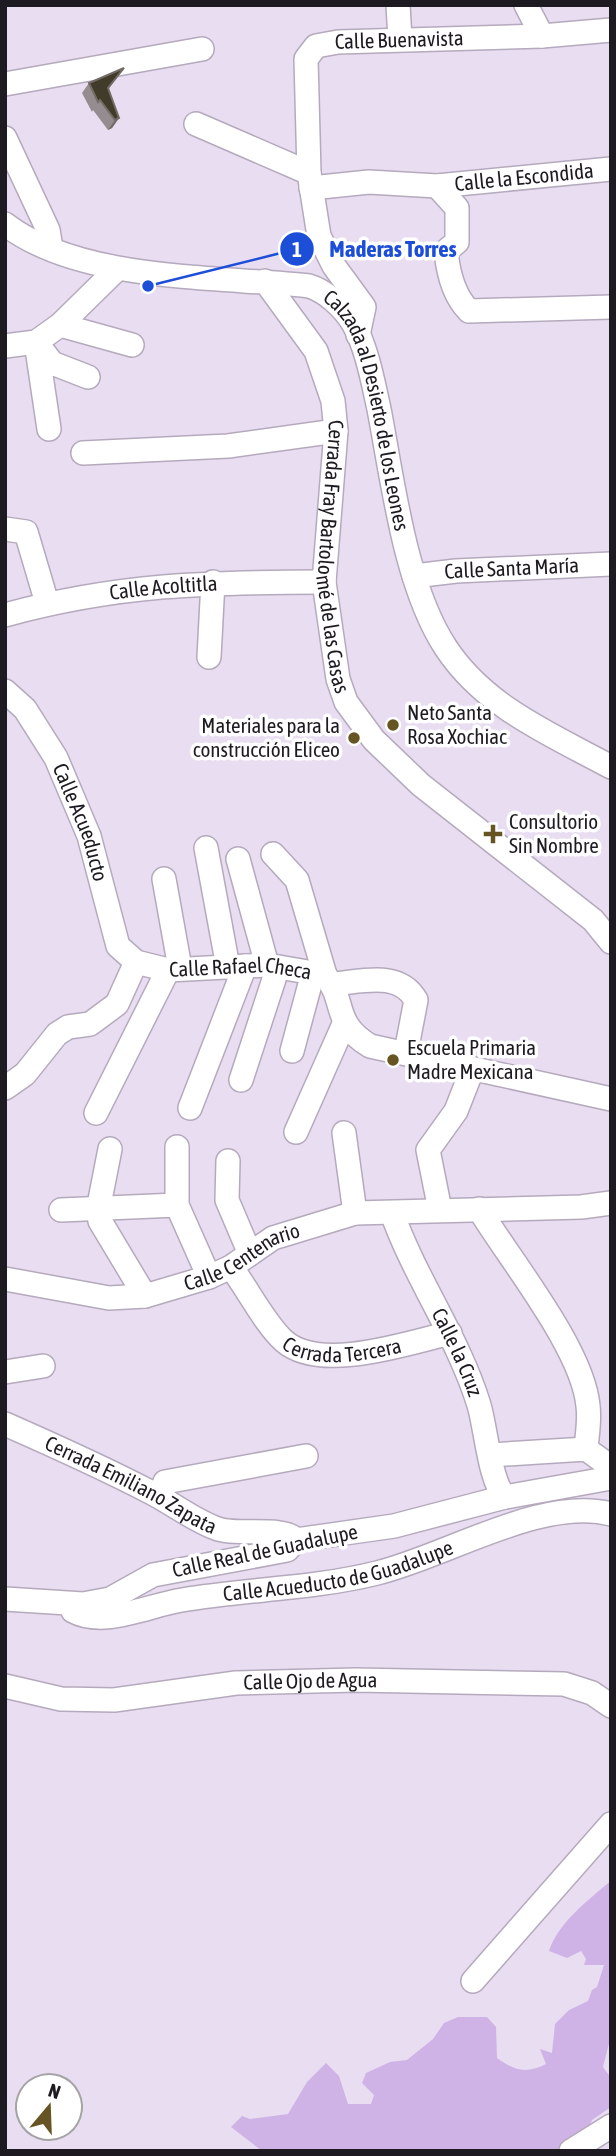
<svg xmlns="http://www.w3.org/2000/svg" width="616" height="2156" font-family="'Asap Condensed',sans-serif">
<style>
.green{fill:#d0b3e6}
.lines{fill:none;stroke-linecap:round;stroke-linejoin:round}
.minor-casing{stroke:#b5aabd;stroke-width:26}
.minor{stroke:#fff;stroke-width:23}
.wall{fill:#948c8e}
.shaded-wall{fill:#736c66}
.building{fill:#413b2a;stroke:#736c66;stroke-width:2}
.poi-dot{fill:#665523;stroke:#fff;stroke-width:2.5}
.labels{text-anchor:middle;stroke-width:7;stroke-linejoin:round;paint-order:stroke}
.street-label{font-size:21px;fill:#1e1a21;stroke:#fff}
.poi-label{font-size:21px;fill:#1e1a21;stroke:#fff;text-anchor:start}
.leader{fill:none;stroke:#1d4ed8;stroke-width:2.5}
.callout-dot{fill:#1d4ed8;stroke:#fff;stroke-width:2.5}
.mark-label{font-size:21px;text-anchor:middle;font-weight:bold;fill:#fff}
.callout-label{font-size:23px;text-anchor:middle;font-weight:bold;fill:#1d4ed8;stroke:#fff;stroke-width:7;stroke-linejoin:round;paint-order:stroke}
</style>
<rect width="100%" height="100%" fill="#e8ddf1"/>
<path class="green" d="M611,1881V2036L603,2067L611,2078V2107L592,2120L579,2151H262L231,2127L242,2116L250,2119L288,2114L307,2082L326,2063L339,2076L348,2104H371L374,2095L362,2083L366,2073L390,2062L407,2060L433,2039L444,2023L458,2017H487L496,2027L497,2058C515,2071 526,2074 546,2064L540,2049L552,2053L555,2024L569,2010L588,2001L592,1990L597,1987L604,1965H584L586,1959L581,1951L567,1958L549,1951C558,1923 588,1900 611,1881Z"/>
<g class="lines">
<g class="minor-casing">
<g id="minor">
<path d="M398,5L400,39"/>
<path d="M526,5L542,36"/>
<path d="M5,84L202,49"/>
<path d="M196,124L309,173L319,236L334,266L364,307L358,335"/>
<path d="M5,138L48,230L51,248"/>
<path id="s1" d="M309,173L306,59L316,46L338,42L542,36L611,30"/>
<path d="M437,186L457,208V242L446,251C448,272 454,296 469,311L611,307"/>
<path id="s2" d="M311,188L369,182L437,186L611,169"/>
<path id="s3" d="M5,224C80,282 218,276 309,286C326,291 344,308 353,323C367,348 373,382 379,409C393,482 405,586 446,648C485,707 550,734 611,767"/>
<path id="s4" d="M265,281L316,351L333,401L336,431L324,582L338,679L346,702L374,740L421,785L593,920L611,942"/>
<path d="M60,325L132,345"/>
<path d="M5,346L36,342L60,325L117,269"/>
<path d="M49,429L36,342L52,363L88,377"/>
<path d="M83,453L228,446L336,431"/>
<path d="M5,529L26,532L47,603"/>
<path id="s5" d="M414,576L456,571L611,564"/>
<path id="s6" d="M5,615C117,584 210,582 324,582"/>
<path d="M209,657L213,582"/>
<path id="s7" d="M5,691L25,709L56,758L89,836L118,946L136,962L168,970L267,965L325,975C347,1002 331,1022 370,1046L611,1099"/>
<path d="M206,848L228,967"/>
<path d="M273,854L297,880L325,975"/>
<path d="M238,859L267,965"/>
<path d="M164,879L180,968"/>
<path d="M332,984C362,982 399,970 416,1000L406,1052"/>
<path d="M292,1051L313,973"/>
<path d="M241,1080L278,967"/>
<path d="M5,1088L25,1074L57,1034L68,1027L90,1024L117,1004L136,962"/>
<path d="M190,1108L245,966"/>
<path d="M96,1113L168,970"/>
<path d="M296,1132L344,1024"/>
<path d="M344,1133L355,1213"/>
<path d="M177,1147V1205L209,1277"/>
<path d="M110,1149L98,1210L100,1221L145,1296"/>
<path d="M228,1161L227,1200L250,1254"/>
<path d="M479,1209C510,1260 583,1349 588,1406C590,1420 587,1435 586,1449"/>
<path d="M61,1210L177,1205"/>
<path d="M440,1210L428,1150L456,1111L472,1070"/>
<path id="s8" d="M392,1213C416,1280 458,1337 479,1405C486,1429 490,1482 505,1497"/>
<path id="s9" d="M231,1267C247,1288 265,1324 284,1341C320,1373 408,1343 450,1333"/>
<path id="s10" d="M5,1279L109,1298L145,1296L209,1277L231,1267L273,1238L355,1213L581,1207L611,1203"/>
<path d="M5,1372L43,1366"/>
<path id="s11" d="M5,1424C55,1446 104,1468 152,1493C175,1505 195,1521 218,1529C239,1536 285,1526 296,1540"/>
<path d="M490,1455L586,1449L611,1467"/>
<path d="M164,1499L162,1489L165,1482L306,1456"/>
<path d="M5,1599L83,1604L110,1599L153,1575L287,1550L296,1540L394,1526L505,1497L611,1478"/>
<path id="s12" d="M73,1611C104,1628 149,1605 182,1600C247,1589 313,1589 377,1573C447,1556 542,1496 611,1514"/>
<path id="s13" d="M5,1686L61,1699L114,1700L236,1683L356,1680L564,1684L592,1693L611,1706"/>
<path d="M473,1981L611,1824"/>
<path d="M571,2151L611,2126"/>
</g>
</g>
<use href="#minor" class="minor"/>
</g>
<path class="wall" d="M124,68L108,90L119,118L112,128L108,130L93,110L92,112L82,93L89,83Z"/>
<path class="shaded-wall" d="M119,118L112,128L108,130L115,120Z"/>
<path class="building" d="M124,68L108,88L119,118L115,120L100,100L98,102L89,83Z"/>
<g class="poi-dot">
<circle cx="393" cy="725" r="7"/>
<circle cx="354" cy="738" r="7"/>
<path d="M489.5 823.5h7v7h7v7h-7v7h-7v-7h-7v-7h7z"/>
<circle cx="393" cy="1060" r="7"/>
</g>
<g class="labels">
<g class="street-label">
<text dy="7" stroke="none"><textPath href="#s1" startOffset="214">Calle Buenavista</textPath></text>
<text dy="7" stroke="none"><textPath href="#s2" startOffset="214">Calle la Escondida</textPath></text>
<text dy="7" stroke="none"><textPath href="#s3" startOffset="460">Calzada al Desierto de los Leones</textPath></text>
<text dy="7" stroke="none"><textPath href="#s4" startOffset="296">Cerrada Fray Bartolomé de las Casas</textPath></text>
<text dy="7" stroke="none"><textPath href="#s5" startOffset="98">Calle Santa María</textPath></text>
<text dy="7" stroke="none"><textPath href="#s6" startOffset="161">Calle Acoltitla</textPath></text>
<text dy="7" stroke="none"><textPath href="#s7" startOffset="154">Calle Acueducto</textPath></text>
<text dy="7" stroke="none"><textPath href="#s7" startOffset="413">Calle Rafael Checa</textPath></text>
<text dy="7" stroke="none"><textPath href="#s10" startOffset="247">Calle Centenario</textPath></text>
<text dy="7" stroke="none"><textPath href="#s9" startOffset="152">Cerrada Tercera</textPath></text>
<text dy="7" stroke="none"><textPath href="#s8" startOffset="154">Calle la Cruz</textPath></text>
<text dy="7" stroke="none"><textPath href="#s11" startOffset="140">Cerrada Emiliano Zapata</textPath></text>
<text transform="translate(265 1551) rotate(-12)" y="7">Calle Real de Guadalupe</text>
<text dy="7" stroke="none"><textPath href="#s12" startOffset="271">Calle Acueducto de Guadalupe</textPath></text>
<text dy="7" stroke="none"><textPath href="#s13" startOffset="308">Calle Ojo de Agua</textPath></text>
</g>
<g class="poi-label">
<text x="407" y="720">Neto Santa<tspan x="407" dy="24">Rosa Xochiac</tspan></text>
<text x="340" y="733" text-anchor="end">Materiales para la<tspan x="340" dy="24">construcción Eliceo</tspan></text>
<text x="509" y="829">Consultorio<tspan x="509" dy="24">Sin Nombre</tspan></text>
<text x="407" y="1055">Escuela Primaria<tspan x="407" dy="24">Madre Mexicana</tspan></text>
</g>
</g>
<path class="leader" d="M148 286L297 249"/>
<g class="callout-dot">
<circle cx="148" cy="286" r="7"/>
<circle cx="297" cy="249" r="18"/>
</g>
<g class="mark-label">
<text x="297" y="257">1</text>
</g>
<g class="callout-label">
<text x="393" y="257">Maderas Torres</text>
</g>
<rect width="616" height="2156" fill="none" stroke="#1e1a21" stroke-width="14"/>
<g transform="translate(49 2107) rotate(19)"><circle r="33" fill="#ffffff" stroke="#a5a3a6" stroke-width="2"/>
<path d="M0-5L12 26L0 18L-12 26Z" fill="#665523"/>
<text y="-10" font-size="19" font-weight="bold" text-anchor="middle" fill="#1e1a21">N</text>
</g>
</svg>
